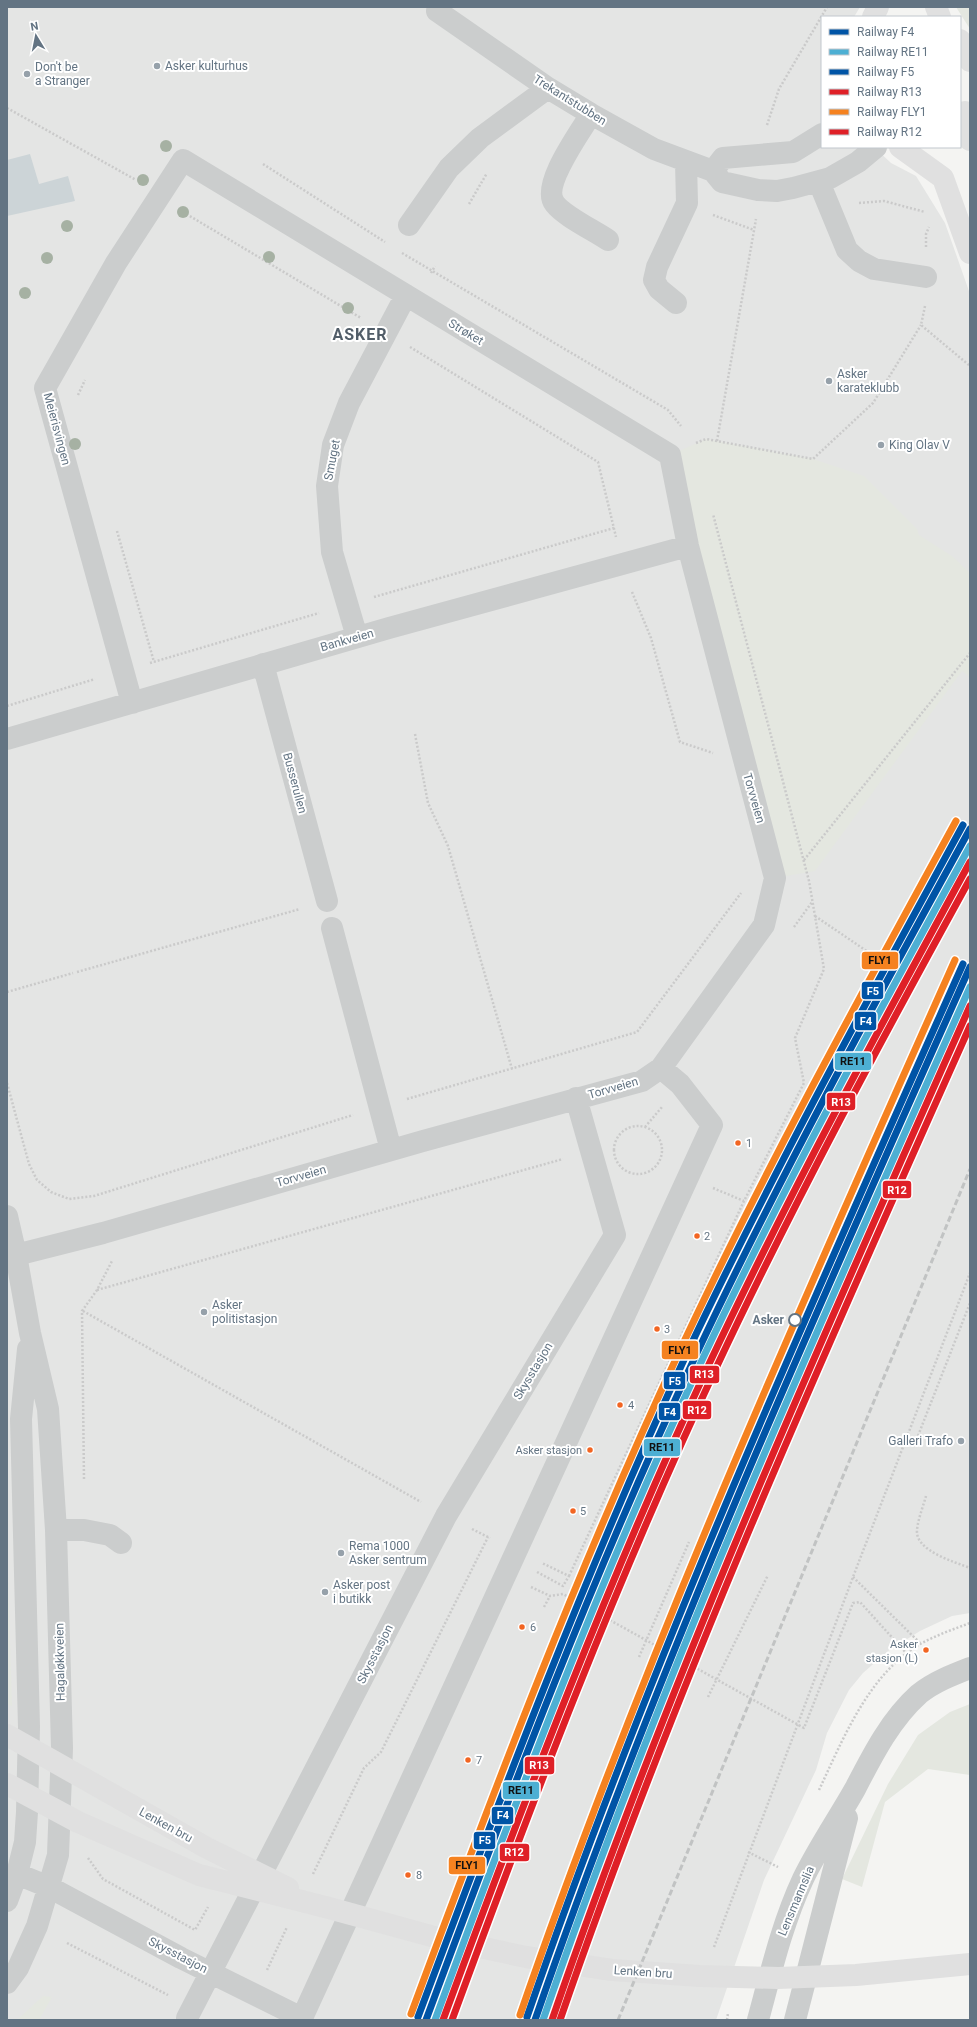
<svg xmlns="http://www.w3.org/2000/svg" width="977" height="2027" font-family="Roboto,sans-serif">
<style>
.built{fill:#e4e5e4}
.green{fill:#e4e7e0}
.water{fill:#ccd4d7}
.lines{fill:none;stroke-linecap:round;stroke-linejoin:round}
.path{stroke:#cacaca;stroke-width:2.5;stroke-dasharray:2 2;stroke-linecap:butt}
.minor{stroke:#cbcdcd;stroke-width:22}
.major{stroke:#e0e0e0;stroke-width:22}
.rail{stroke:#c1c3c3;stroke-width:3;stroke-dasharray:6 3;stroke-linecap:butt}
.rail-1-casing{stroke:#fff;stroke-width:10}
.rail-2-casing{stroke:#fff;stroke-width:10}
.rail-3-casing{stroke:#fff;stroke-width:10}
.rail-4-casing{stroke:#fff;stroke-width:10}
.rail-5-casing{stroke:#fff;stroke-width:10}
.rail-6-casing{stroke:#fff;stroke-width:10}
.rail-1{stroke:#0054a6;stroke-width:7}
.rail-2{stroke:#4dafd3;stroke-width:7}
.rail-3{stroke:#0054a6;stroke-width:7}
.rail-4{stroke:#df2027;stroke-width:7}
.rail-5{stroke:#f58220;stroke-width:7}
.rail-6{stroke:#df2027;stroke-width:7}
.tree{fill:#a6b1a3}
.poi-dot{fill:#96a1aa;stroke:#fff;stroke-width:1.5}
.bus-dot{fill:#f26522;stroke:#fff;stroke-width:1.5}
.stop-dot{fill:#fff;stroke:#637483;stroke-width:2}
.labels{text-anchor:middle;stroke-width:4;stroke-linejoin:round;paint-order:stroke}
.bus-label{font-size:11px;fill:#637483;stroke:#fff;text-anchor:start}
.poi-label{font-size:12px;fill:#637483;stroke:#fff;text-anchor:start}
.street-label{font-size:12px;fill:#637483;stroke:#fff}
.stop-label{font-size:12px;font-weight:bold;fill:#637483;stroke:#fff;text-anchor:end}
.district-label{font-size:16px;font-weight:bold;letter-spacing:1px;fill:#515d68;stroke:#fff}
.line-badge{stroke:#fff;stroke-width:1.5}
.badge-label{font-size:11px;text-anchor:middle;font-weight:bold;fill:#fff}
.pale-badge-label{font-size:11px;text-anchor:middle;font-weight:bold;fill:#111}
</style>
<rect width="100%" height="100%" fill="#f4f4f2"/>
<path class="built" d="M7,7H860L854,17H822V147H874L891,163L916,176L945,223L957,257L970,294V1613L952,1616L920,1631L888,1651L863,1673L849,1690L827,1733L816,1770L764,1880L716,2020H7Z"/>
<path class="green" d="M956,7H970V29Z
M706,439L813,459L864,476L917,529L919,535L952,556L970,573V677L962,671L815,871L775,878L670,455Z
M7,1541L12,1706L7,1704Z
M970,1704V1775L928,1769L885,1802L862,1887L842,1879L888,1784L918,1735L950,1712Z
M43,1996L52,1997L39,2020H17Z"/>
<path class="water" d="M30,154L39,184L68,176L75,201L7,216V160Z"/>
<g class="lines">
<path class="path" d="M7,108L136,180
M767,125L779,89L827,7
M263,164L385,242
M859,203L884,201L925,212
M469,204L487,173
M183,212L361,318
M713,215L754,230
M926,247V234L929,227
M402,253L668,410L681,426
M431,273L435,266
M925,306L921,325L970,366
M410,347L598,462L616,537
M78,395L85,380
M717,441L756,219
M696,443L706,439L813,459L873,403L921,325
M117,531L154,662
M632,592L651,638L680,742L713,753
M374,597L614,528
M150,663L319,613
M7,706L95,679
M415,734L428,803L448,846L512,1069
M804,860L970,653
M815,916L874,956
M794,927L812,902
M77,972L300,909
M7,992L73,973
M7,1083L29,1164L37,1180L51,1192L69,1199L94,1196L353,1115
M407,1099L637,1032L741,893
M614 1150a24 24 0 1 1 48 0a24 24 0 1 1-48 0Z
M645,1127L662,1107
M713,1188L744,1201
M97,1290L563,1159
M83,1311L421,1502
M906,1442L914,1446L970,1303
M84,1479L82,1311L97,1290L112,1261
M926,1496C923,1507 918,1519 917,1530C915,1551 955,1562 970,1568
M472,1529L490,1538
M537,1572L563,1586L569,1576L542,1563
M569,1576L744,1201L804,1083L795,1038L824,969L809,881L713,514
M853,1577L921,1644
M531,1587L550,1596L563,1594L804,1728L853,1603L860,1602L907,1654
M544,1607L550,1596
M639,1657L689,1542
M708,1697L768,1575
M819,1790C844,1737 869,1673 922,1643C937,1635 954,1629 970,1623
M748,1852L778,1867
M88,1858L103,1879L195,1930L208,1907
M313,1874L364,1768L381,1752L488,1537
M67,1943L168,1995
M714,1947L853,1577L970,1273
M267,1970L287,1927
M727,2020L728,2013"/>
<path class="minor" d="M437,11L548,88L591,114L654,149L713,171L722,182L758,190L777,191L793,188L830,178L858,162L876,147
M591,114C581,131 540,186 555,204C564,216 595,231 608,240
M713,171L723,158L793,152L822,134
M819,182L847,250L859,261L874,269L926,277
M409,225L449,168L480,138L548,88
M676,303L659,289L654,280L657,267L687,203L686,162
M357,637L332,552L327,486L333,445L349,403L406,295
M263,664L327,901
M7,739L389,628L688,546
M332,928L391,1150
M7,1216L16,1255L30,1333L48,1409L56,1530L62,1748L58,1855L37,1926L18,1968L7,1983
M16,1255L103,1233L423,1141L642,1081L661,1068L764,925L775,878L688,546L670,455L183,160L116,263L45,388L132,703
M56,1530H84L110,1535L121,1543
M17,1874L49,1887L181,1958L302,2018L712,1125L680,1084L661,1068
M7,1901L17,1874L25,1842L27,1812L29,1727L21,1419L28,1349
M187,2018L446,1516L615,1235L576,1098
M758,2020C771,1972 782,1924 803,1879C818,1848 838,1819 855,1789C872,1756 890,1720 919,1694C934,1682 952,1675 970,1668
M795,2020L847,1818"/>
<path class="major" d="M936,7L940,17
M873,17L878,7
M960,40L970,61
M965,112L970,140
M900,147L943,178L970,253
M7,1735L207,1848L288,1888
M7,1784L78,1822L199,1875L329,1908L442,1939L526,1957L612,1970L700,1976L778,1978L856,1975L970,1964"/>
<path class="rail" d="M924,1070L970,983
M946,1080L970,1014
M618,2020L970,1169"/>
<g class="rail-1-casing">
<path id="rail-1" d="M426,2020C509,1796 594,1571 696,1355C780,1176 875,1002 970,829
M535,2020C659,1661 815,1314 970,967"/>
</g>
<g class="rail-2-casing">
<path id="rail-2" d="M435,2020C517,1797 602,1574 703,1358C785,1184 877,1015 970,846
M543,2020C665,1667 818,1327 970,987"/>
</g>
<g class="rail-3-casing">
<path id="rail-3" d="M418,2017C502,1793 587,1568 688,1351C773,1172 868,999 963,825
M527,2017C651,1658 808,1311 963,964"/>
</g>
<g class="rail-4-casing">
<path id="rail-4" d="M443,2020C525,1798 610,1576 710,1362C790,1192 880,1027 970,862
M552,2020C671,1674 821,1340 970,1006"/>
</g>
<g class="rail-5-casing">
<path id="rail-5" d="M411,2014C494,1790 579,1565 681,1348C765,1169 861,995 956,821
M520,2015C644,1655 800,1307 955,960"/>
</g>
<g class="rail-6-casing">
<path id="rail-6" d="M452,2020C533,1799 617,1579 717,1366C795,1200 882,1039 970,879
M560,2020C677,1681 824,1353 970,1026"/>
</g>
<use href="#rail-1" class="rail-1"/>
<use href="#rail-2" class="rail-2"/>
<use href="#rail-3" class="rail-3"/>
<use href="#rail-4" class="rail-4"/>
<use href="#rail-5" class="rail-5"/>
<use href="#rail-6" class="rail-6"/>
</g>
<g class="tree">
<circle cx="166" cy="146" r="6"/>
<circle cx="143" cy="180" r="6"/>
<circle cx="183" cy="212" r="6"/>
<circle cx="67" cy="226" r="6"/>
<circle cx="269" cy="257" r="6"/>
<circle cx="47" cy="258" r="6"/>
<circle cx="25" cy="293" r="6"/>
<circle cx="348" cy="308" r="6"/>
<circle cx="75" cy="444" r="6"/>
</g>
<g class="poi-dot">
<circle cx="157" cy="66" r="4"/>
<circle cx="27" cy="74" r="4"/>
<circle cx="829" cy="381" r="4"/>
<circle cx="881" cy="445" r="4"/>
<circle cx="204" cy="1312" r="4"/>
<circle cx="961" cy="1441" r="4"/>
<circle cx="341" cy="1553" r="4"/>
<circle cx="325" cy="1592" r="4"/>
</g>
<g class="bus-dot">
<circle cx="738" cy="1143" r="3.5"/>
<circle cx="697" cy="1236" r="3.5"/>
<circle cx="657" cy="1329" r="3.5"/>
<circle cx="620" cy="1405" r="3.5"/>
<circle cx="590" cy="1450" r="3.5"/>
<circle cx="573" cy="1511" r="3.5"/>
<circle cx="522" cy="1627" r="3.5"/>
<circle cx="926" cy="1650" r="3.5"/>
<circle cx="468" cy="1760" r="3.5"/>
<circle cx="408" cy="1875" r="3.5"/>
</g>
<circle class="stop-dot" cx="795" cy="1320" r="6"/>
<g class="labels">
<g class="bus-label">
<text x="746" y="1147">1</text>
<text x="704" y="1240">2</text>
<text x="664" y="1333">3</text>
<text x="628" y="1409">4</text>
<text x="582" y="1454" text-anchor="end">Asker stasjon</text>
<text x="580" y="1515">5</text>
<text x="530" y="1631">6</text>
<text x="918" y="1648" text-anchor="end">Asker<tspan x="918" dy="14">stasjon (L)</tspan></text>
<text x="476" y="1764">7</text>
<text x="416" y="1879">8</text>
</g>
<g class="poi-label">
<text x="165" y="70">Asker kulturhus</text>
<text x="35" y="71">Don't be<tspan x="35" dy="14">a Stranger</tspan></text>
<text x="837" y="378">Asker<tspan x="837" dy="14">karateklubb</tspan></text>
<text x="889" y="449">King Olav V</text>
<text x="212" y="1309">Asker<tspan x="212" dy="14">politistasjon</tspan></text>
<text x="953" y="1445" text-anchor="end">Galleri Trafo</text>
<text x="349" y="1550">Rema 1000<tspan x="349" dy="14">Asker sentrum</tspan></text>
<text x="333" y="1589">Asker post<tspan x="333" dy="14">i butikk</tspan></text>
</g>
<g class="street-label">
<text transform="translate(570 100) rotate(32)" y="4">Trekantstubben</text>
<text transform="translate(466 332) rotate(31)" y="4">Strøket</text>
<text transform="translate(57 429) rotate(75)" y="4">Meierisvingen</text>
<text transform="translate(332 460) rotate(-79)" y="4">Smuget</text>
<text transform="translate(347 640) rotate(-16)" y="4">Bankveien</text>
<text transform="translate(295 783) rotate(75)" y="4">Busserullen</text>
<text transform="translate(754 798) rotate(74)" y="4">Torvveien</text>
<text transform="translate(613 1088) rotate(-16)" y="4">Torvveien</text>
<text transform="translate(301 1176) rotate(-16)" y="4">Torvveien</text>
<text transform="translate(533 1371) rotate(-59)" y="4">Skysstasjon</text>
<text transform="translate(375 1654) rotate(-63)" y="4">Skysstasjon</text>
<text transform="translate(60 1662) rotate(-91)" y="4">Hagaløkkveien</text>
<text transform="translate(166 1825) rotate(29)" y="4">Lenken bru</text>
<text transform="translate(796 1901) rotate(-67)" y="4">Lensmannslia</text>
<text transform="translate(178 1955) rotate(27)" y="4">Skysstasjon</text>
<text transform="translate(643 1972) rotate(4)" y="4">Lenken bru</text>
</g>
<g class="stop-label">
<text x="784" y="1324">Asker</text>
</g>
<g class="district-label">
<text x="360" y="340">ASKER</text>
</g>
</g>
<g class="line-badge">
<rect x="861" y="951" width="38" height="19" rx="4" fill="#f58220"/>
<rect x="861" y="981" width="23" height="19" rx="4" fill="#0054a6"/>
<rect x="854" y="1011" width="23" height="20" rx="4" fill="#0054a6"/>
<rect x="834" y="1052" width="38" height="19" rx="4" fill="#4dafd3"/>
<rect x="826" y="1092" width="30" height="19" rx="4" fill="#df2027"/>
<rect x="882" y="1180" width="30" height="19" rx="4" fill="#df2027"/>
<rect x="661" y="1340" width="38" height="20" rx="4" fill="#f58220"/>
<rect x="689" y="1365" width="31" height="19" rx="4" fill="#df2027"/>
<rect x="663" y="1371" width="23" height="19" rx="4" fill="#0054a6"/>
<rect x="682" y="1400" width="30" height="20" rx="4" fill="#df2027"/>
<rect x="658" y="1402" width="23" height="19" rx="4" fill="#0054a6"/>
<rect x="643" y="1438" width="38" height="19" rx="4" fill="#4dafd3"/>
<rect x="524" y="1756" width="31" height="19" rx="4" fill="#df2027"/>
<rect x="502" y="1781" width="38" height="19" rx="4" fill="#4dafd3"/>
<rect x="491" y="1806" width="23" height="19" rx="4" fill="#0054a6"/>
<rect x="473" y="1831" width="23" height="19" rx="4" fill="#0054a6"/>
<rect x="499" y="1843" width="31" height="19" rx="4" fill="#df2027"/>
<rect x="448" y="1856" width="38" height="19" rx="4" fill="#f58220"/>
</g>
<g class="badge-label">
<text x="873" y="995">F5</text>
<text x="866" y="1025">F4</text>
<text x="841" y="1106">R13</text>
<text x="897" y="1194">R12</text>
<text x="704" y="1378">R13</text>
<text x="675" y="1385">F5</text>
<text x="697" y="1414">R12</text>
<text x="670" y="1416">F4</text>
<text x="539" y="1769">R13</text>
<text x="503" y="1819">F4</text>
<text x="485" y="1844">F5</text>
<text x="514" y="1856">R12</text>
</g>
<g class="pale-badge-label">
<text x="880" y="964">FLY1</text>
<text x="853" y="1065">RE11</text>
<text x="680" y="1354">FLY1</text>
<text x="662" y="1451">RE11</text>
<text x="521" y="1794">RE11</text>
<text x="467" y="1869">FLY1</text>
</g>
<rect width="977" height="2027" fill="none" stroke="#637483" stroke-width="16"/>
<rect x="821" y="16" width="140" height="132" fill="#ffffff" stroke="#c1c7cd"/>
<rect x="829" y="29" width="20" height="6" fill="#0054a6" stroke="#c1c7cd"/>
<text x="857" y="36" font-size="12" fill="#637483">Railway F4</text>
<rect x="829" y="49" width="20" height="6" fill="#4dafd3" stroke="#c1c7cd"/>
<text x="857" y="56" font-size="12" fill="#637483">Railway RE11</text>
<rect x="829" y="69" width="20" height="6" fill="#0054a6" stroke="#c1c7cd"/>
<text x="857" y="76" font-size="12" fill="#637483">Railway F5</text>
<rect x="829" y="89" width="20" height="6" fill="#df2027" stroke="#c1c7cd"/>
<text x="857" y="96" font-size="12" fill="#637483">Railway R13</text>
<rect x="829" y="109" width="20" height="6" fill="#f58220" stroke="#c1c7cd"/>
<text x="857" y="116" font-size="12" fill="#637483">Railway FLY1</text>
<rect x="829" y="129" width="20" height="6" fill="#df2027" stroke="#c1c7cd"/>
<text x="857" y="136" font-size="12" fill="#637483">Railway R12</text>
<g transform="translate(36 36) rotate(350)" stroke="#ffffff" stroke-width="3" paint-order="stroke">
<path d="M0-3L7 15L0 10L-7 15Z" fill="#637483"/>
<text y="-6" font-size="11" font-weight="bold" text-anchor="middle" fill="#637483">N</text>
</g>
</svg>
